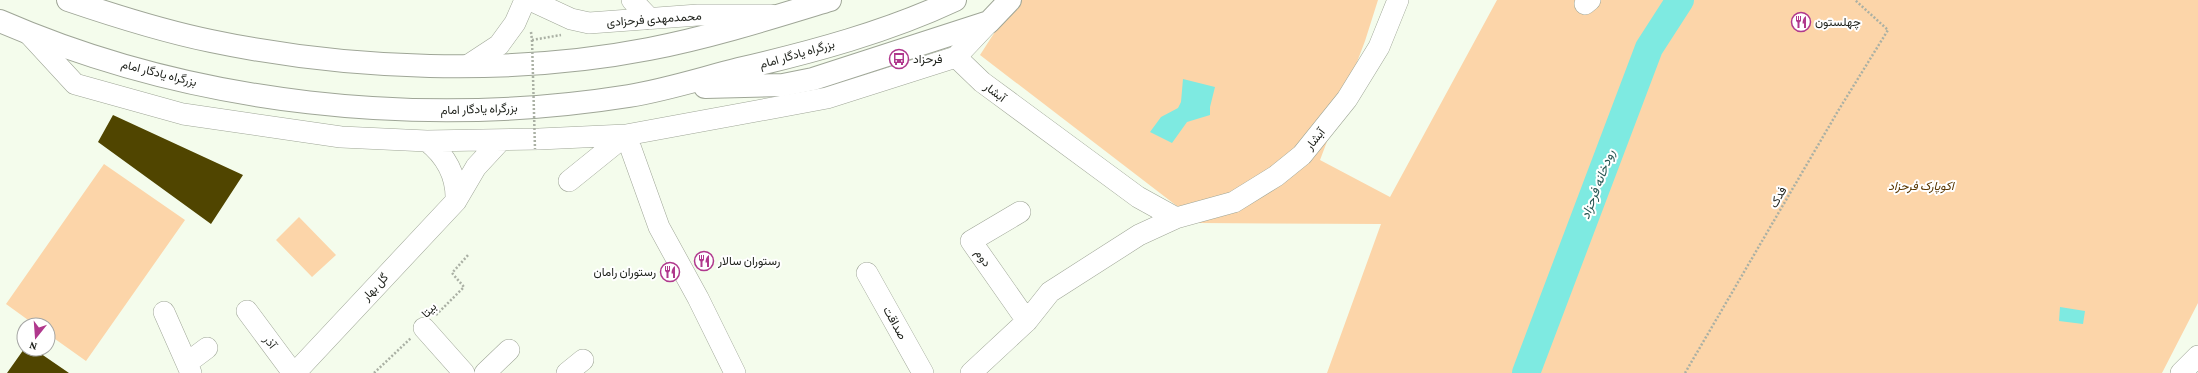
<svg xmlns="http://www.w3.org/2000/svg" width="2198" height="373" font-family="'Crimson Pro',Vazirmatn,serif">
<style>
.green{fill:#fcd5a9}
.water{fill:#7eeae1}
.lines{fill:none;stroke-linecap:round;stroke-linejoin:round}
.river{stroke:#7eeae1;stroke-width:28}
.building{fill:#504500}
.minor-casing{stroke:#9fa697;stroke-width:22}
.highway-casing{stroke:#9fa697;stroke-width:24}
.path{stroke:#aab0a4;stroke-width:2.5;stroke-dasharray:2 2;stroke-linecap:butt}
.minor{stroke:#fff;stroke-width:21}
.highway{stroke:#fff;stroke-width:22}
.path-bridge{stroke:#aab0a4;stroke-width:2.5;stroke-dasharray:2 2;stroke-linecap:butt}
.labels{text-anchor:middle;stroke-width:4;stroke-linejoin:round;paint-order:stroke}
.street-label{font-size:12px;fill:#1e211b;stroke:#fff}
.poi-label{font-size:12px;fill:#1e211b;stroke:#fff;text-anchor:start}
.park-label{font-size:12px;font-style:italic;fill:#583601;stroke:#fff}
.water-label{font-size:13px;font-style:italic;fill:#265652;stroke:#fff}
</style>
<rect width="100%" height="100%" fill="#f4fcec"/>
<path class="green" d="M1021,0H1378L1365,41L1320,160L1390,197L1497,0H2198V303L2162,373H1327L1381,224L1199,223L980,55L1009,10Z
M104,164L185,220L86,361L48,334V325H35L6,304Z
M299,217L336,255L312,277L276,240Z"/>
<path class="water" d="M1183,79L1215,87L1210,107V115L1187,122L1172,143L1150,132L1161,117L1178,108L1181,102Z
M2060,307L2085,311L2083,324L2059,321Z"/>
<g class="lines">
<path class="river" d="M1526,373L1649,48L1680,0"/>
</g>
<path class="building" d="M113,115L243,175L211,224L98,142Z
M24,349H34L69,373H7Z"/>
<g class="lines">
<g class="minor-casing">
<path id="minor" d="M530,0L571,19L589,23L698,15H771
M632,0L650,19
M1585,4L1590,0
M28,33L75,84L183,114L341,137L427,141L539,139L626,135L827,98L956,57L989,22
M956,57L982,82L1138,197L1176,218
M467,66L499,45L515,23L525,0
M626,135L659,227L698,298L735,373
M427,141C446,156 457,176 456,201
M569,181L626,135
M1020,212L971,241L1027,321
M867,273L923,373
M247,311L293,373
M164,312L191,373
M424,328L464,373
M187,363L207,348
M295,373L456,201L476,167L501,140
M485,373L509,350
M567,373L583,360
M971,373L1027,321L1050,292L1139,235L1176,218L1234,202L1276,176L1302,155L1347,99L1379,47L1398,0
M2181,373L2198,356"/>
</g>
<g class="highway-casing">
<path id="highway" d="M68,0C115,16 162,31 211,41C349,70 510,76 649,49C711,37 771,18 830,0
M0,21C193,105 421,129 629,96C666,90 703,78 739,69C812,52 887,32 955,0
M705,87L783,85L813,79L989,22L1010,0"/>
</g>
<path class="path" d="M531,32L532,40L561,35
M436,315L464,287L452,273L469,254
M374,373L411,338
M1685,373L1838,111L1888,30L1855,0"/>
<use href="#minor" class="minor"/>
<use href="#highway" class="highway"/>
<path class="path-bridge" d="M532,40L535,149"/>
</g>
<defs>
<g id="restaurant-ring" transform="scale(1)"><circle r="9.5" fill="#fff" stroke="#b0388d" stroke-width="1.5"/><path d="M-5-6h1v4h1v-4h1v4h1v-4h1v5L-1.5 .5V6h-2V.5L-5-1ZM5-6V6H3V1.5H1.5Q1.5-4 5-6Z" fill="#b0388d"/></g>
<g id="bus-ring" transform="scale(1)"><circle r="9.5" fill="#fff" stroke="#b0388d" stroke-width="1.5"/><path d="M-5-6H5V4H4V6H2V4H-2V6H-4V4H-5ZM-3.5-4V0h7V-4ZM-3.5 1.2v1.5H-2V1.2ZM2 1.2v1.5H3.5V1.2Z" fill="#b0388d"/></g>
</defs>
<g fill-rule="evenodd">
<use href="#restaurant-ring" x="1801" y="22"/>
<use href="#bus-ring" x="899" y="59"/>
<use href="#restaurant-ring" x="704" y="261"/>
<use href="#restaurant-ring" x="670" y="272"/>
</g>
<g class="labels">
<g class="street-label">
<text transform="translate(654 19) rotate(-4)" y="4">محمدمهدی فرحزادی</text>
<text transform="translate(797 54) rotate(-16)" y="4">بزرگراه یادگار امام</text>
<text transform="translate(159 73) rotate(14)" y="4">بزرگراه یادگار امام</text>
<text transform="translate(995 92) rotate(37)" y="4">آبشار</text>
<text transform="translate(479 109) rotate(-2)" y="4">بزرگراه یادگار امام</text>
<text transform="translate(1315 139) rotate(-51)" y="4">آبشار</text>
<text transform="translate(1778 197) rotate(-60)" y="4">فدک</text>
<text transform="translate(983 258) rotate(55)" y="4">دوم</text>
<text transform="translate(375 287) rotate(-47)" y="4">گل بهار</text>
<text transform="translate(429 310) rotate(-46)" y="4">بیتا</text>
<text transform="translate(895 323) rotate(61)" y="4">صداقت</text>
<text transform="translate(270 342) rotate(53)" y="4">آذر</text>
</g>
<g class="poi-label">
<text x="1815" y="26">چهلستون</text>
<text x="913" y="63">فرحزاد</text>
<text x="718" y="265">رستوران سالار</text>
<text x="656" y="276" text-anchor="end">رستوران رامان</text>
</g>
<g class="park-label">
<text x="1921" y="190">اکوپارک فرحزاد</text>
</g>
<g class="water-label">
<text transform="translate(1597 184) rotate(-69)" y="5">رودخانه فرحزاد</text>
</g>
</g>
<g transform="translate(36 337) rotate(197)"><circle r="19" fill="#ffffff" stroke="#a5a6a4"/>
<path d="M0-3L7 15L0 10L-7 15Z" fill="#b0388d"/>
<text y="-6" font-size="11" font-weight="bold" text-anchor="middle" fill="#1e211b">N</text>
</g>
</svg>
